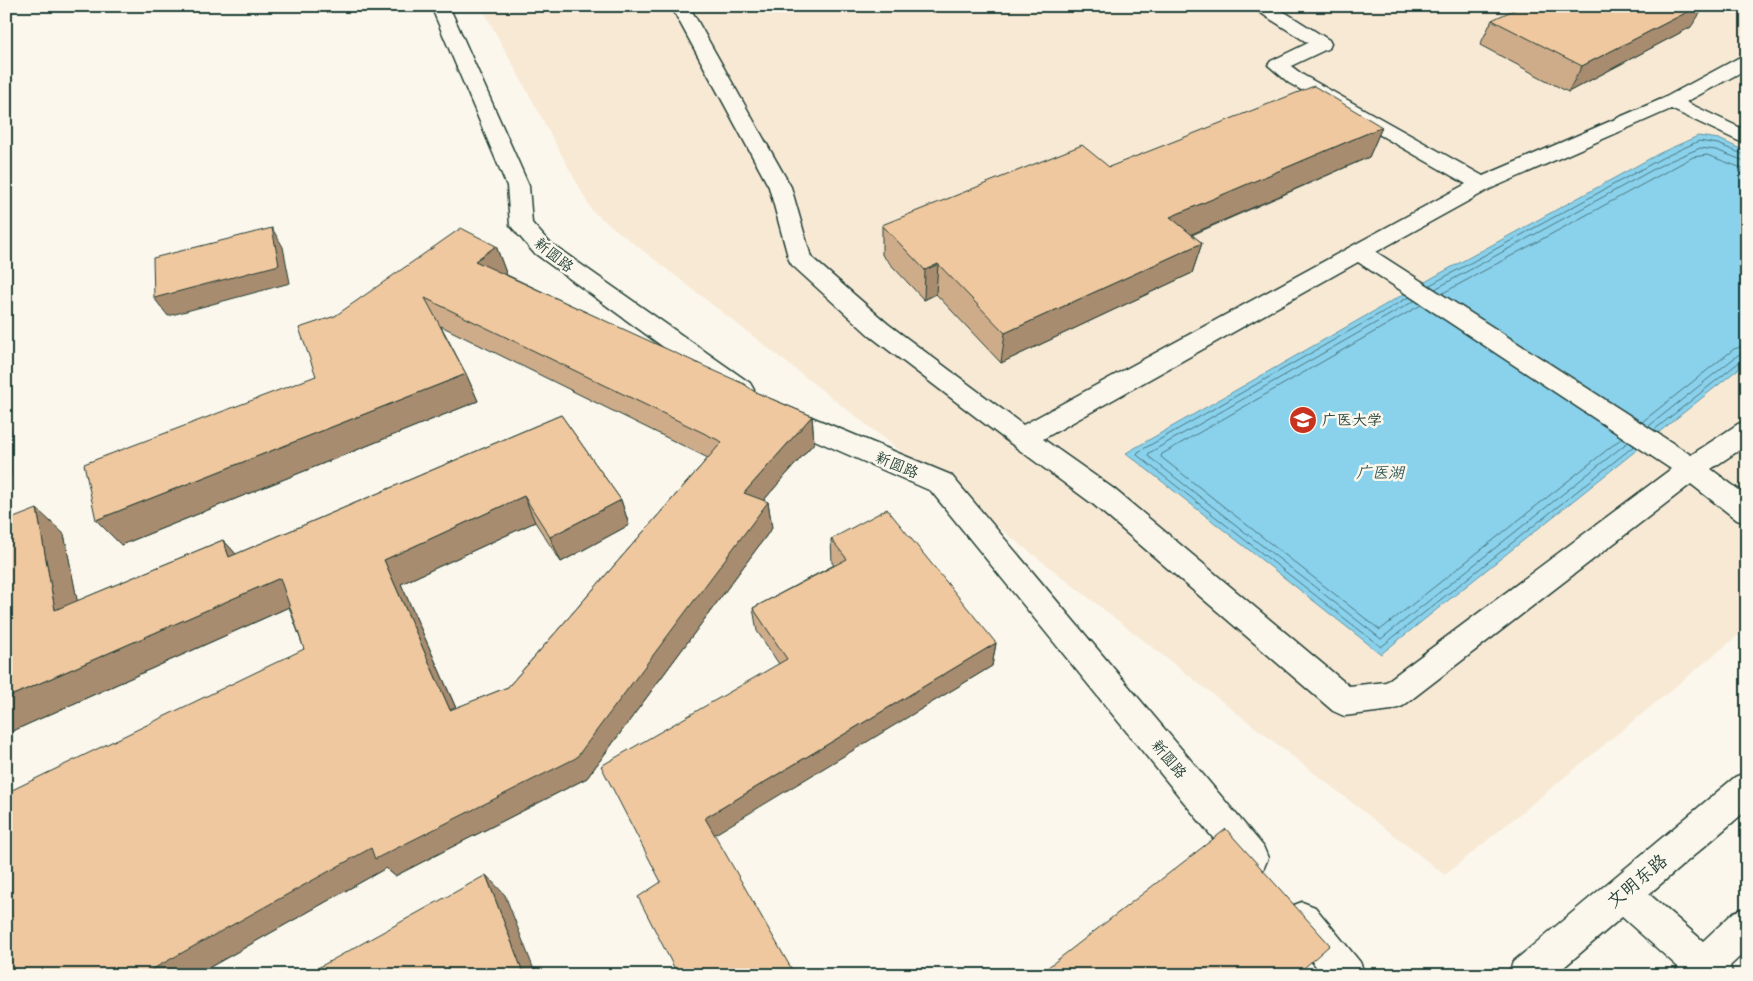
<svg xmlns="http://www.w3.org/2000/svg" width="1753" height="981" font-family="'Patrick Hand','LXGW WenKai TC',sans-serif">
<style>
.built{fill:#f8e9d5}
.water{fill:#8ad1ec;stroke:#5f96a2}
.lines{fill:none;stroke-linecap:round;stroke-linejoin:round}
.shore{stroke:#4a787e;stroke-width:1}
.minor-casing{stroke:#1f3d34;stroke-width:3}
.minor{fill:#fbf7ec;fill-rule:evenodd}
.wall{fill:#ceac8a;stroke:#1f3d34}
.shaded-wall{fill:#a88c70;stroke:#1f3d34}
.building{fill:#f0c8a0;stroke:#1f3d34}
.labels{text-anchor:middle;stroke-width:5;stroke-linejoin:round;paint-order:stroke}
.street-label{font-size:15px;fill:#1f3d34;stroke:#fbf7ec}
.poi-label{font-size:15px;fill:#1f3d34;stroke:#fbf7ec;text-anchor:start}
.water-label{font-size:16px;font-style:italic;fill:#345b59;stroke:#fbf7ec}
.near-street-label{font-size:18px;fill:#1f3d34;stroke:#fbf7ec}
</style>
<rect width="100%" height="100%" fill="#fbf7ec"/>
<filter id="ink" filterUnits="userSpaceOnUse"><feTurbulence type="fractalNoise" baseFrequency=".02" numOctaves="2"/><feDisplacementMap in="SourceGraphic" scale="10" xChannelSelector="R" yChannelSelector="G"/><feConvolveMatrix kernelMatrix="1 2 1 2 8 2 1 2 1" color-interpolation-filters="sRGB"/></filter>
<g filter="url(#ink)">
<path class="built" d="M481,6H1747V628L1445,875L592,211Z"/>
<path class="water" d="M1698,136L1719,139L1747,152V362L1381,654L1126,453L1439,274L1660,153Z"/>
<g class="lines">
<path class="shore" d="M1430,285L1662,158L1699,141L1718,144L1747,156
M1435,289L1665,163L1700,148L1716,150L1747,162
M1443,293L1693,157L1707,155L1747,170
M1409,297L1138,452L1137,455L1381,647L1634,446
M1414,301L1149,453L1148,456L1381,639L1628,442
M1421,305L1162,454L1161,457L1380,630L1622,438
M1642,422L1734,349L1747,345
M1649,426L1738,355L1747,352
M1654,430L1742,360L1747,359"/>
<g class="minor-casing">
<path id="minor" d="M431,6H449L529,186L532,223L549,242L750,383L754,390L750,397L741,399L732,397L533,252L510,225L507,186Z
M671,6H689L791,187L811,257L888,324L1023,425L1466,184L1289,83L1268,65L1271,61L1308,43L1256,10L1253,6H1275L1329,40L1331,44L1329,48L1291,66L1303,75L1483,176L1664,98L1740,57L1747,55V69L1686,102L1747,131V145L1671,109L1490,189L1376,252L1691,455L1738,424L1747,421V445L1711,469L1747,496V523L1737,520L1691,484L1403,706L1392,710L1344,716L1333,711L1094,505L1002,437L870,336L792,265L789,260L769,187ZM1358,262L1671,469L1386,682L1349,686L1114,489L1043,439Z
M780,404L951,475L1263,846L1268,858L1263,870L1251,875L1239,870L931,491L771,421L767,414L771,407Z
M1747,772V810L1649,894L1703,941L1734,912L1747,907V950L1730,966L1733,975H1675L1678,967L1622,917L1555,975H1508L1513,962L1735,777Z
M1302,902L1315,907L1360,962L1365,975H1323L1289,933L1284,920L1289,907Z"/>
</g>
<use href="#minor" class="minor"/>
</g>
<path class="wall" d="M1492,20L1691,27L1568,92L1480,45Z
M1382,127L1369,157L1192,235L1202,243L1192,273L1001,363L936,294L924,300L882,255V225L1109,167Z
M496,246L506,273L505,274L755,392L812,416L814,443L763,501L768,502L772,528L587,778L395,876L386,868L196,975H6L304,649L289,607L6,734V521L64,534L77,601L223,540L236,554L561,415L621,500L629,525L561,562L535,522L401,584L456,708L508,687L708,458L441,326L466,374L478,401L121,545L96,520L316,376L335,316Z
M831,539L996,643L992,666L714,834L779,664L757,631L753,608L834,565L832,563Z"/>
<path class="shaded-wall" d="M1699,6H1705L1691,27L1568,92L1582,66Z
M1382,127L1369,157L1162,247L1170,217Z
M272,228L283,247L290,283L168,316L154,298Z
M1202,243L1192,273L1001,363L1005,333Z
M496,246L506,273L486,288L475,261Z
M938,264L936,294L924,300L925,270Z
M466,374L478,401L121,545L96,520Z
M812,416L814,443L748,518L744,493Z
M6,423L11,428V475L6,477Z
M524,496L535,522L401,584L466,731L450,710L384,560Z
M621,500L629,525L561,562L550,537Z
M768,502L772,528L587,778L395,876L386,868L196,975H142Z
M37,509L64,534L84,634L55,610Z
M223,540L245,564L229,557Z
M280,578L300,602L6,734V698Z
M996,643L992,666L712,836L705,818Z
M486,875L505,895L536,975H524Z"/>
<path class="building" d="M1522,6H1699L1582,66L1492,20Z
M1314,86L1382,127L1170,217L1202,243L1005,333L938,264L925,270L882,225L1082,145L1109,167Z
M272,228L279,265L154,298L153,258Z
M461,228L496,246L475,261L706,367L744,384L755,392L812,416L744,493L768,502L576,758L375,859L371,848L142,975H6V793L304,649L280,578L6,698V521L37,509L55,610L223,540L229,557L561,415L621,500L550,537L524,496L384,560L450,710L508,687L722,442L425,298L466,374L96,520L84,464L316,376L299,328L335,316Z
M887,509L996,643L705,818L795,975H678L638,897L661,882L601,766L787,659L753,608L847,559L831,539Z
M1226,829L1330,945L1296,975H1038Z
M486,875L524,975H305Z"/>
</g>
<defs>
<g id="university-disc" transform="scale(1.4375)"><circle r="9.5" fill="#c8321e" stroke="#fbf7ec"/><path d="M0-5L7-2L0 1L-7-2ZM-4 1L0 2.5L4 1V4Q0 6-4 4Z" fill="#fff"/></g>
</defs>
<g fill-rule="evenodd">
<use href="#university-disc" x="1303" y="420"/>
</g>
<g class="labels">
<g class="street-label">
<text transform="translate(554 255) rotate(39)" y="5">新圆路</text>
<text transform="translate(897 465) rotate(23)" y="5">新圆路</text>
<text transform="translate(1169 759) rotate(50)" y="5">新圆路</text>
</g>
<g class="poi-label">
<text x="1322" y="425">广医大学</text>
</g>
<g class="water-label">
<text x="1380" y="478">广医湖</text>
</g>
<g class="near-street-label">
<text transform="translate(1637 881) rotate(-40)" y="6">文明东路</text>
</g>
</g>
<rect width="1753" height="981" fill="none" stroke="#fbf7ec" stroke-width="25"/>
<rect x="12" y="12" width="1728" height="956" fill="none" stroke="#1f3d34" stroke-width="2" filter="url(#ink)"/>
</svg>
